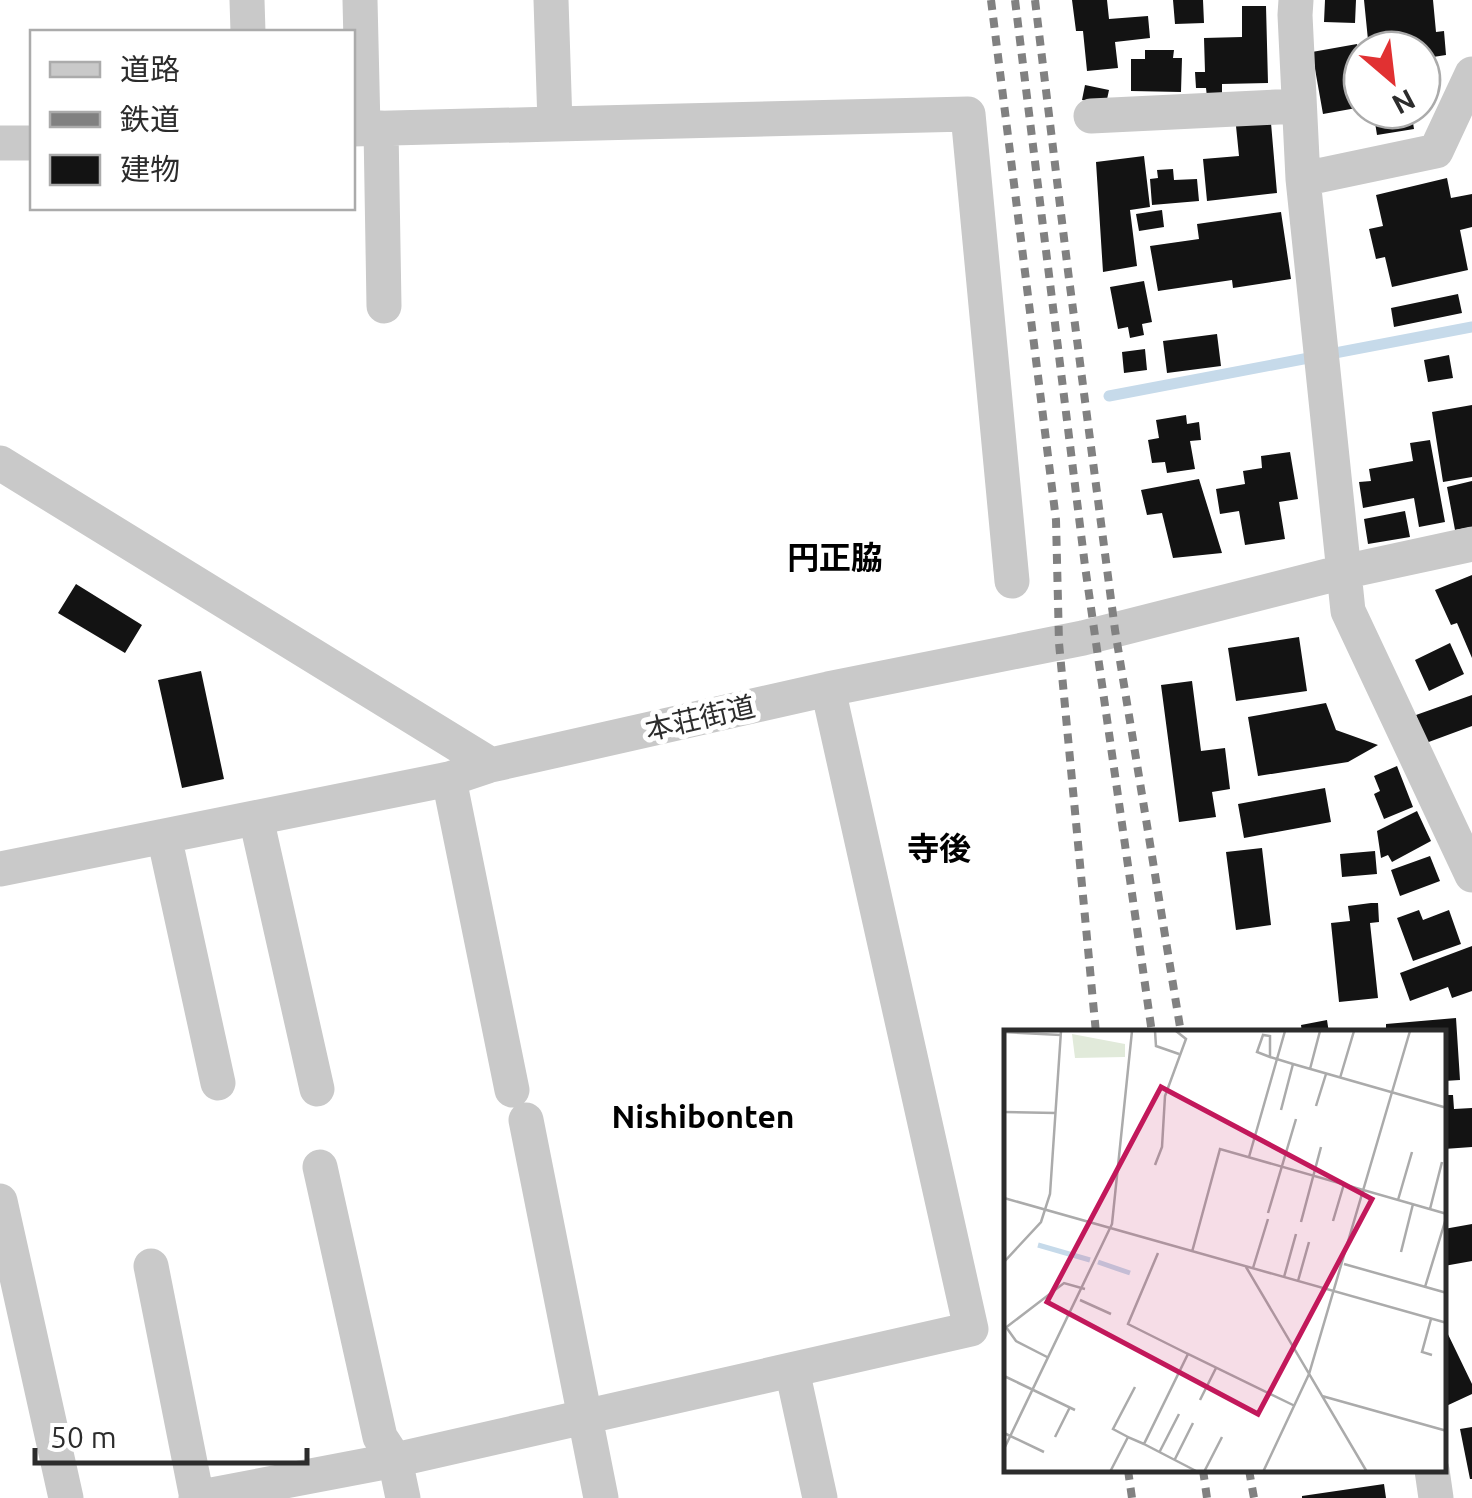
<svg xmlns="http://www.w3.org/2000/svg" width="1472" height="1498" font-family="Ubuntu,'Noto Sans JP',sans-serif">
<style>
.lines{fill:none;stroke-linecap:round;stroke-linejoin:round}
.stream{stroke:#c6daea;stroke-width:11}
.building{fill:#131313}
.street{stroke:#c9c9c9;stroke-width:35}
.rail{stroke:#818181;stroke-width:8;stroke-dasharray:10 8;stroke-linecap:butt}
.labels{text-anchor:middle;stroke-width:10;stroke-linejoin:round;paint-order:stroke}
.street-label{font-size:28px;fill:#2c2c2c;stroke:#fff}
.quarter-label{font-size:32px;font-weight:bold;fill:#000;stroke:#fff}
.inset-river{fill:none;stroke:#c6daea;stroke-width:5}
.inset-road{fill:none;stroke:#ababab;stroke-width:2.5}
.view{fill:#c2185b;fill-opacity:0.15;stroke:#c2185b;stroke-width:5}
.inset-edge{fill:none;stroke:#2c2c2c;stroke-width:5}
</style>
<rect width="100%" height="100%" fill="#fff"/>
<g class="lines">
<path class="stream" d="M1109,396L1472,327"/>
</g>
<path class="building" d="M1072,0H1107L1109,19L1148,16L1150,38L1115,42L1118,68L1087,71L1083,31H1076Z
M1173,0H1203L1204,23L1175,24Z
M1325,0H1356L1355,23L1324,22Z
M1364,0H1433L1436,32L1444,31L1446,55L1433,57L1434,71L1422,72V50H1369Z
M1242,6H1266L1268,83L1222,84V97H1207L1206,88H1196L1195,72H1205L1204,38L1242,37Z
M1357,44L1362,72V107L1323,114L1312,52Z
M1145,50H1174L1173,58H1182L1181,92L1131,91V59H1145Z
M1085,85L1109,90L1106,104L1082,100Z
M1373,110H1411L1414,129L1377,135Z
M1271,123L1277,193L1207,201L1203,159L1239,156L1236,126Z
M1144,156L1150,207L1130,210L1137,266L1103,272L1096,162Z
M1173,169L1174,180L1197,179L1199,201L1152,205L1150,179L1158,178L1157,170Z
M1447,178L1451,198L1472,194V227L1460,230L1468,270L1392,287L1385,257L1376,259L1369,229L1383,226L1376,195Z
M1162,210L1164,227L1139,231L1136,214Z
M1281,212L1291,279L1233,288L1232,280L1158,291L1150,246L1199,239L1197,224Z
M1144,281L1152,322L1142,324L1144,335L1130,338L1128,327L1118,329L1110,287Z
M1458,294L1462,313L1394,327L1391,308Z
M1217,334L1221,366L1167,373L1163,341Z
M1145,349L1147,370L1124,373L1122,352Z
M1449,355L1453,378L1428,382L1424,360Z
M1472,405V477L1443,482L1432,412Z
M1186,415L1187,424L1199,422L1201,440L1190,441L1195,469L1167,473L1165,462L1152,463L1148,440L1159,438L1156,420Z
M1430,440L1445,522L1419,527L1414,498L1363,508L1359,482L1371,481L1369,469L1413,461L1410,443Z
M1290,452L1298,499L1279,502L1285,539L1245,545L1239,511L1220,514L1216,489L1245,484L1243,471L1262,468L1261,456Z
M1199,479L1222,553L1173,558L1162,513L1147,515L1141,490Z
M1472,481V527L1455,530L1447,487Z
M1405,511L1410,537L1368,544L1364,519Z
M1472,575V658L1457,623L1451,625L1435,590Z
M76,584L142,625L125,653L58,613Z
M1299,637L1307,691L1236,701L1228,648Z
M1450,643L1464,674L1429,691L1415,660Z
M201,671L224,779L182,788L158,680Z
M1192,681L1201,751L1225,748L1230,789L1212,792L1216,817L1179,822L1161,685Z
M1472,695V726L1426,743L1416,715Z
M1326,703L1336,730L1378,745L1348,762L1258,776L1248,717Z
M1397,766L1413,807L1384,819L1374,794L1380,791L1374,776Z
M1325,788L1331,822L1244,838L1238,804Z
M1417,811L1431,841L1392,862L1388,855L1381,858L1377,831Z
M1262,848L1271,925L1236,930L1226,852Z
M1375,851L1377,874L1342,877L1340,854Z
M1430,856L1440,881L1400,896L1391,870Z
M1371,903H1378L1379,922L1370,923L1378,998L1339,1002L1331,923L1350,921L1348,906Z
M1419,910L1423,920L1449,910L1461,944L1413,961L1397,918Z
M1472,946V991L1452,998L1448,987L1410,1001L1400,973Z
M1456,1018L1460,1080L1444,1081V1033H1386V1024Z
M1327,1020L1329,1033H1302L1301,1025Z
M1444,1095H1453L1454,1109L1472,1108V1147L1444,1149Z
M1472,1224V1261L1444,1266V1229Z
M1444,1326L1472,1384V1394L1444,1407Z
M1472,1427V1479H1470L1460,1429Z
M1384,1484L1386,1498H1302V1496Z"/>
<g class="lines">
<path class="street" d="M247,0L248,32
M360,0L363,128
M1296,0L1295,15L1303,179L1348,611L1472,875
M1091,116L1299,106
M555,124L968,114L1012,581
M381,128L384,306
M352,129L555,124L551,0
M0,143H32
M1303,179L1436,151L1472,74
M0,463L491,765
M449,779L512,1090
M256,818L317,1089
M164,836L218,1083
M0,869L449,779L491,765L828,689L1083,638L1343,572L1472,544
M526,1120L601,1498
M320,1167L380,1437L395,1460L403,1498
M0,1201L66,1498
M151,1266L197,1498
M792,1370L820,1498
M1432,1470L1436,1498
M196,1498L395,1460L971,1329L828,689"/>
<path class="rail" d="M991,0L1056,520L1059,643L1096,1033
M1015,0L1085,566L1152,1033
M1035,0L1068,271L1115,630L1181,1033
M1128,1470L1132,1498
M1203,1470L1207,1498
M1249,1470L1254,1498"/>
</g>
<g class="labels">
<g class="street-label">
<text transform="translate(700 718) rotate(-13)" y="10">本荘街道</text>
</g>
<g class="quarter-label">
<text x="835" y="569">円正脇</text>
<text x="939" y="860">寺後</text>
<text x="703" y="1128">Nishibonten</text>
</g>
</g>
<g transform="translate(1004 1030)">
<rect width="442" height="442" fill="#fff"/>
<path d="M68,4L121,14V27L71,28Z" fill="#e1eada"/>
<path class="inset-river" d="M34,215L86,230M94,232L126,243"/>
<path class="inset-road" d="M151,1L152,16L175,24M0,2L57,5M266,27V6L259,5L253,22L266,27L289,34L443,78M306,39L316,1M336,48L350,1M312,76L322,44M277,80L289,34M0,82L52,83M245,127L281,1M151,135L158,117L161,66L182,9L172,1M0,168L443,293M394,170L408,122M426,179L438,132M264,183L292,89M329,191L340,154M297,192L317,117M188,222L216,119L443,184M397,222L409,174M154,223L124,294L184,324M0,232L37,192L46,164L57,1M340,234L443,263M242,237L363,442M249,238L264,189M280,247L292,204M294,251L305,212M421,257L443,185M76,270L107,284M427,289L418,322L428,325M2,297L12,311L45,328M0,299L60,253L81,259M0,346L71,380M318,366L443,401M196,370L212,338M0,403L40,422M51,407L66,377M124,407L109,399L131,357M0,419L108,194L128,1M156,421L175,384M171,429L189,393M106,442L124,407L140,414M194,442L140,414L184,324L291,376M200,442L218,407M259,442L305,344L406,1"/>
<path class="view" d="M157,57L368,169L254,384L43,272Z"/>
<rect width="442" height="442" class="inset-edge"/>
</g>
<rect x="30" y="30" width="325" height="180" fill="#ffffff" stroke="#ababab" stroke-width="2.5"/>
<rect x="50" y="62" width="50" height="15" fill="#c9c9c9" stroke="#ababab" stroke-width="2.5"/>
<text x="120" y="80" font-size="30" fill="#2c2c2c">道路</text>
<rect x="50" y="112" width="50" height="15" fill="#818181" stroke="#ababab" stroke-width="2.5"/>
<text x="120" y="130" font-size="30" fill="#2c2c2c">鉄道</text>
<rect x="50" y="155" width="50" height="30" fill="#131313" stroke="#ababab" stroke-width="2.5"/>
<text x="120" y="180" font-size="30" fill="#2c2c2c">建物</text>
<g transform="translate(1392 80) rotate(152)"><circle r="48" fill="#ffffff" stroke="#ababab" stroke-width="2.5"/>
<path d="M0-8L18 38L0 25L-18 38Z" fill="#e13132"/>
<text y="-15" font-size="28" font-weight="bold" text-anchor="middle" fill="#2c2c2c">N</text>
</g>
<path d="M35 1448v15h272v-15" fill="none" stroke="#2c2c2c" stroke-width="5"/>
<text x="50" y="1448" font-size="30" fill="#2c2c2c" stroke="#ffffff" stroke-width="8" paint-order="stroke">50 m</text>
</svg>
